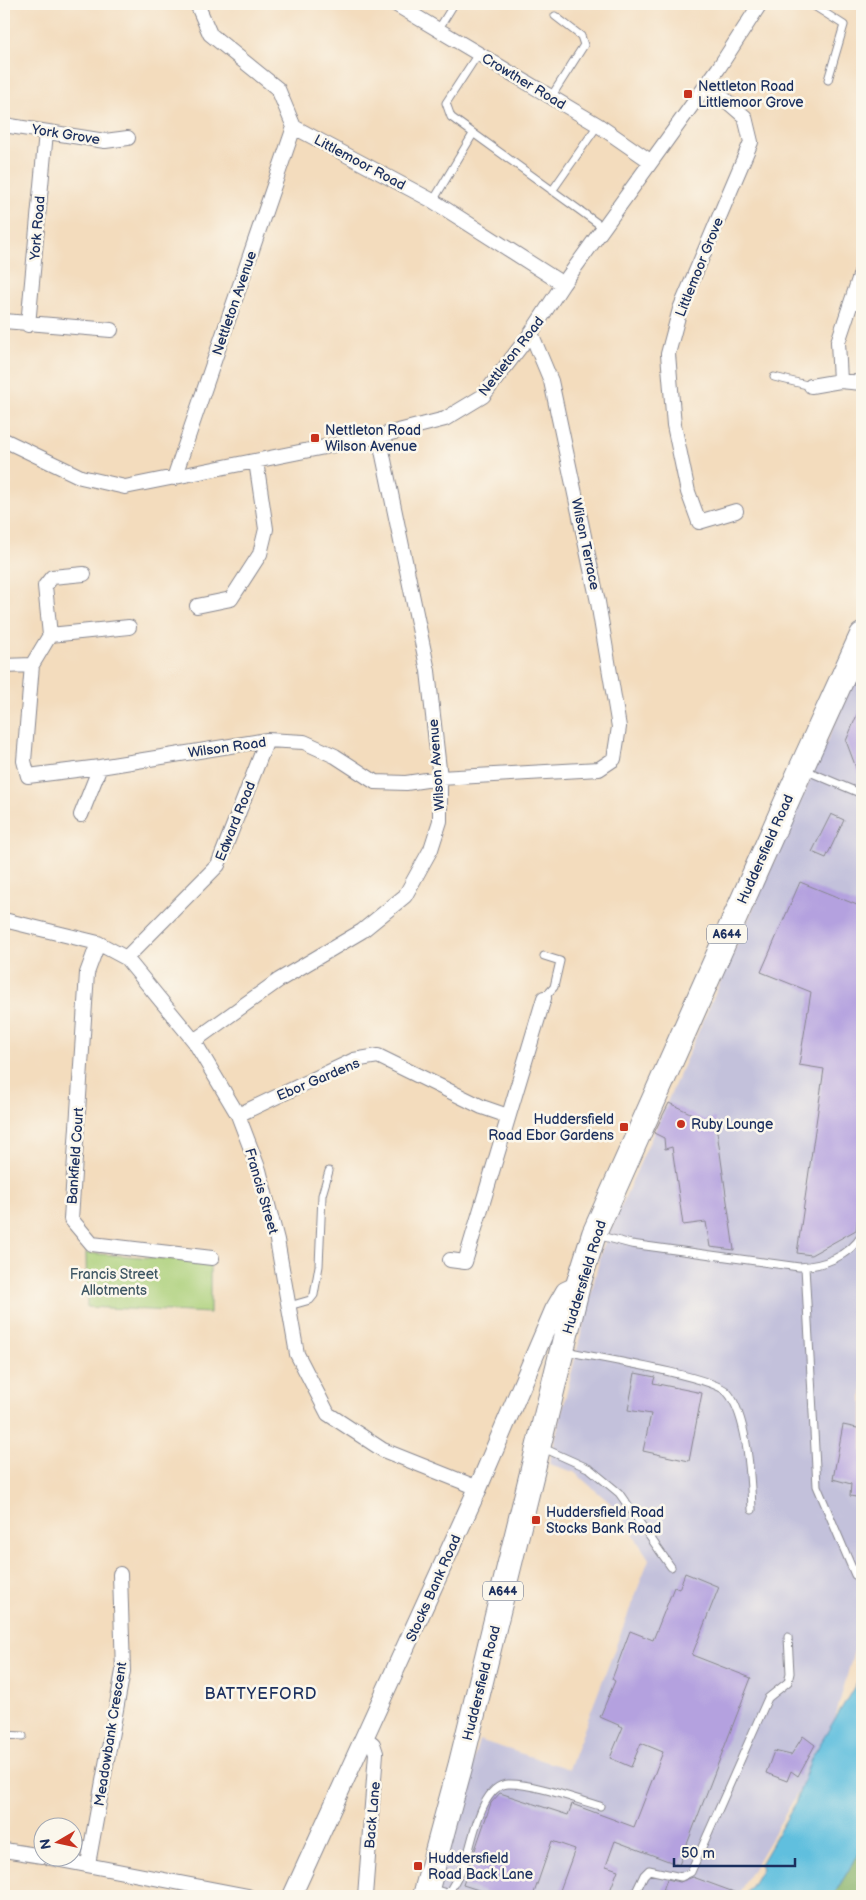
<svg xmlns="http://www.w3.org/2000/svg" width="866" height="1900" font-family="'Balsamiq Sans',sans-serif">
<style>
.industrial{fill:#c3c1db}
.green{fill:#aacf78;stroke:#627f6b}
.forest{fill:#87b268;stroke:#517063}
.water{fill:#60bfde;stroke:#3e779e}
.building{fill:#b4a1df}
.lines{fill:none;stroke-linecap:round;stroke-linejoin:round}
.service-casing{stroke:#87868e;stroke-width:9}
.minor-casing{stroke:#87868e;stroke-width:16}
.tertiary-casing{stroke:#87868e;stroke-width:20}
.trunk-casing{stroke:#87868e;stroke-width:26}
.service{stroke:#fff;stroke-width:7}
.minor{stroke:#fff;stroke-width:14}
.tertiary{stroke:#fff;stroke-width:18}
.trunk{stroke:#fff;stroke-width:24}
.poi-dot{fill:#c8321e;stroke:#fbf7ec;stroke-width:2}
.labels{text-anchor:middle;stroke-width:5;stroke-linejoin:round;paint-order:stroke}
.shield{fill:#fbf7ec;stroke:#5e6b89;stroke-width:1}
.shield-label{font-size:12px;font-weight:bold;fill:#1b2f5e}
.street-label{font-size:14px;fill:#1b2f5e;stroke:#fbf7ec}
.poi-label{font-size:14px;fill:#1b2f5e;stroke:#fbf7ec;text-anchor:start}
.park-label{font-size:14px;fill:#3f5764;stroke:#fbf7ec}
.quarter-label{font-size:16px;letter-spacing:1px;fill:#1b2f5e;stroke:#fbf7ec}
</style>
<rect width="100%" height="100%" fill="#fbf7ec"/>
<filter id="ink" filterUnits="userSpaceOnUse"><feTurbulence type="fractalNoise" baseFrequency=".02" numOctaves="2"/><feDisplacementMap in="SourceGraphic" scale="10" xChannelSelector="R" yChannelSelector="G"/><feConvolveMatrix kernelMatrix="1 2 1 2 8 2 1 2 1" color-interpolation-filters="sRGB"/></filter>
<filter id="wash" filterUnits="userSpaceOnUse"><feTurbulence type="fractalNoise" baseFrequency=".0096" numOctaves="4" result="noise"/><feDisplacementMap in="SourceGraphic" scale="20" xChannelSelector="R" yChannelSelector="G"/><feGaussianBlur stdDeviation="1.12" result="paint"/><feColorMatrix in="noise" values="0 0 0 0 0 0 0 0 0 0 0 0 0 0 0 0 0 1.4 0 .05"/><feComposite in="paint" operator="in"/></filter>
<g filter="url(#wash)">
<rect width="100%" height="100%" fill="#f3dcbd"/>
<path class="industrial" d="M862,662V1622L829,1740L737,1896H436L479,1740L569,1769L649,1559L616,1508L574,1472L549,1464L602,1249Z"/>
<path class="green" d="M86,1253L210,1262V1313L87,1307Z"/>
<path class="forest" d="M862,1848V1896H833Z"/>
<path class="water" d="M862,1674V1848L833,1896H745L762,1868L760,1864L795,1804L811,1759Z"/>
<g id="blocks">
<path class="building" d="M862,703V781H861L846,741Z
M831,814L844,820L826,858L812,852Z
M800,882L862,907V1185L856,1230L811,1255L797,1253L824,1069L799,1065L811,992L761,972Z
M669,1103L705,1120L715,1118L734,1250L710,1247L706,1222L683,1225L672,1147L665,1149L664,1138L654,1133Z
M635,1373L655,1377L653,1383L702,1393L689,1461L643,1451L651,1414L628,1410Z
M843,1425L862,1429V1498L850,1496L851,1484L833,1479Z
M685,1573L719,1587L692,1655L751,1678L679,1865L615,1841L606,1866L618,1870L608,1896H558L575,1849L552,1841L533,1896H497L463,1885L491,1803L500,1793L568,1815L572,1804L634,1827L663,1752L641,1743L631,1767L610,1758L623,1727L600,1717L615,1681L612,1679L630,1631L653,1640L674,1587L679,1589Z
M803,1736L815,1745L798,1776L791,1771L787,1781L766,1773L774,1751L791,1755Z
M693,1877L742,1895V1896H661L667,1879L680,1882Z"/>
</g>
</g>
<g filter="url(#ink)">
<use href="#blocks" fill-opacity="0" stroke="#87868e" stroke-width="1"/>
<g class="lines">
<g class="service-casing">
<path id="service" d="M811,4L844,25L828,80
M438,30L454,4
M478,54L446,103L451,117L604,228
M551,97L584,45L581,36L555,16
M552,191L598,125
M433,201L473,134
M774,377L811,386
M805,770L862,794
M544,956L560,961L554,987L544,998
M597,1235L631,1244L799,1267C824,1266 849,1256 862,1235
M805,1267L817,1486L855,1575
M289,1306L310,1300L314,1295L319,1266L322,1195L329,1171
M565,1351C593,1357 712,1376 727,1392C748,1415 751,1480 752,1510
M541,1447L590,1469L619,1493L671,1567
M4,1735L23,1736
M430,1888L456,1896
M448,1894C454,1883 461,1872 466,1860C473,1840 481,1785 508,1784C533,1783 575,1799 600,1806
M634,1896L644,1875L649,1870L681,1877L691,1872L768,1698L788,1682L790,1673L788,1637"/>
</g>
<g class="minor-casing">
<path id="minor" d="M197,4L210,34L278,89L294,127L433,201L563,284
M395,4L598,125L650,161
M707,84L745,117L751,142L680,309L668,354L674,425L688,492L699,522L736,511
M4,125L105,141L128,138
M852,300L862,270
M862,303L852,300L838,342L840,381L862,383
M4,321L111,330
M28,325L46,132
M811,386L840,381
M4,440L81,477L125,487L379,436L445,419L483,396L531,333L563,284L718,69L760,4
M174,478L294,127
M197,606L231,599L260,554L266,529L256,461
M50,635L45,586L52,577L84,574
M32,665L50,635L129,627
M4,666L32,665L24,761L28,776L100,767L267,740L304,742L335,756L375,782L406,783L440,778L599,769L614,759L619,727L598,602L551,381L531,333
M81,815L100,767
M4,920L98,943L126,958L194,1041L238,1115L259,1170L277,1240L297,1354L328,1414L383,1450L478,1488
M98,943L87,973L71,1219L92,1244L212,1258
M126,958L218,865L267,740
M194,1041L279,980L362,931L405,896L431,849L440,821V778L428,671L379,436
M238,1115L354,1060L378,1056L482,1107L508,1116
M450,1260L465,1262L544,998
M365,1738L373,1744L376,1753L365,1896
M4,1850L42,1856
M50,1858L248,1896
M88,1864L123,1671L120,1574"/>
</g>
<g class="tertiary-casing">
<path id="tertiary" d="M292,1896L478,1488L554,1310L565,1291L578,1285"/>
</g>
<g class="trunk-casing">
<path id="trunk" d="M425,1896L460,1767L578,1285L594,1234L801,769L862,635"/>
</g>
<use href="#service" class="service"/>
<use href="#minor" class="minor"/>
<use href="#tertiary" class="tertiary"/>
<use href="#trunk" class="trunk"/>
</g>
</g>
<g class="poi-dot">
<rect x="683" y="89" width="10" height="10" rx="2.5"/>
<rect x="310" y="433" width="10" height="10" rx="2.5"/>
<circle cx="681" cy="1124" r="5"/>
<rect x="619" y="1122" width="10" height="10" rx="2.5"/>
<rect x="531" y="1515" width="10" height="10" rx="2.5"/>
<rect x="413" y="1861" width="10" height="10" rx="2.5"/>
</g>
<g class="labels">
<g class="shield">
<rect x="707" y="924.5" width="40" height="19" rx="4"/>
<rect x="483" y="1581.5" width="40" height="19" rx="4"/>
</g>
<g class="shield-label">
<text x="727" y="938">A644</text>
<text x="503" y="1595">A644</text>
</g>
<g class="street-label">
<text transform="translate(524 81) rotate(31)" y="5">Crowther Road</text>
<text transform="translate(66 134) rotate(9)" y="5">York Grove</text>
<text transform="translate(360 162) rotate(28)" y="5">Littlemoor Road</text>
<text transform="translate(37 228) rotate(-85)" y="5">York Road</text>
<text transform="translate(699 267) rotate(-68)" y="5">Littlemoor Grove</text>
<text transform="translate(234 303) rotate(-71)" y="5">Nettleton Avenue</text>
<text transform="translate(511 356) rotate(-52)" y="5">Nettleton Road</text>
<text transform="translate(586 544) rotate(78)" y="5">Wilson Terrace</text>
<text transform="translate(227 747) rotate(-8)" y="5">Wilson Road</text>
<text transform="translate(436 765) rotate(-94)" y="5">Wilson Avenue</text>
<text transform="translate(235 821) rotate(-68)" y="5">Edward Road</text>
<text transform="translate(765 849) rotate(-66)" y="5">Huddersfield Road</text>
<text transform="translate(318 1079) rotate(-23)" y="5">Ebor Gardens</text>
<text transform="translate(75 1156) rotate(-86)" y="5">Bankfield Court</text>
<text transform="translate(262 1191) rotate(74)" y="5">Francis Street</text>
<text transform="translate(584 1277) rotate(-73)" y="5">Huddersfield Road</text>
<text transform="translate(433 1588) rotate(-66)" y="5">Stocks Bank Road</text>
<text transform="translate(481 1683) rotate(-76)" y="5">Huddersfield Road</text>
<text transform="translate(110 1734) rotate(-81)" y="5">Meadowbank Crescent</text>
<text transform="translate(372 1815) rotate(-85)" y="5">Back Lane</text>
</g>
<g class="poi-label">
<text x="698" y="91">Nettleton Road<tspan x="698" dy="16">Littlemoor Grove</tspan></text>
<text x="325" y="435">Nettleton Road<tspan x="325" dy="16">Wilson Avenue</tspan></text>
<text x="614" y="1124" text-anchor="end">Huddersfield<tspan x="614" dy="16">Road Ebor Gardens</tspan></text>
<text x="691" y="1129">Ruby Lounge</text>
<text x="546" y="1517">Huddersfield Road<tspan x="546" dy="16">Stocks Bank Road</tspan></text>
<text x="428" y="1863">Huddersfield<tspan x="428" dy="16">Road Back Lane</tspan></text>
</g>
<g class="park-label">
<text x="114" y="1279">Francis Street<tspan x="114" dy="16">Allotments</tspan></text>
</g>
<g class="quarter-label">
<text x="261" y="1699">BATTYEFORD</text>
</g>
</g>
<rect width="866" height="1900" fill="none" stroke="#fbf7ec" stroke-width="20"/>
<g transform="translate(58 1842) rotate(261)"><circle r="24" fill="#fbf7ec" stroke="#a1a7b3"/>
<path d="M0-4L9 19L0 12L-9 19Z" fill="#c8321e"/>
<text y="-8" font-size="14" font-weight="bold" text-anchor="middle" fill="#1b2f5e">N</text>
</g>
<path d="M674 1858v8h121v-8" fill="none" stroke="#1b2f5e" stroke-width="2.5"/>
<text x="681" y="1858" font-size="15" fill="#1b2f5e" stroke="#fbf7ec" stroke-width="4" paint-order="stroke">50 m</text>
</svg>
